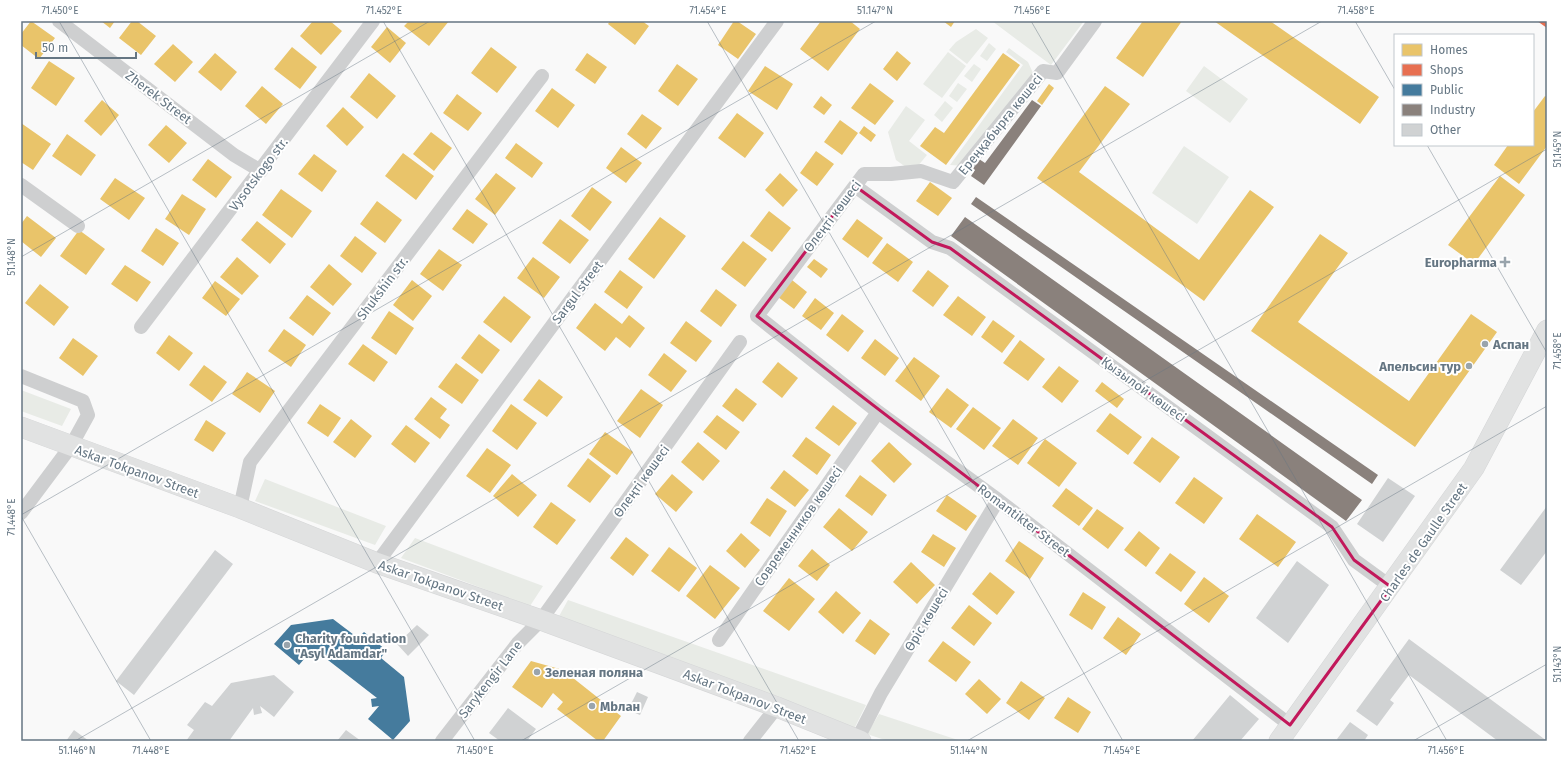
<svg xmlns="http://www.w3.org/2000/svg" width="1568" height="762" font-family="'Fira Sans',sans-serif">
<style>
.green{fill:#e8ebe6}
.homes{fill:#e9c46a}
.shops{fill:#e76f51}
.public{fill:#457b9d}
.industry{fill:#8a817c}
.building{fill:#d0d2d3}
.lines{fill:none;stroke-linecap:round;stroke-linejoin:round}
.secondary-casing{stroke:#d5d6d7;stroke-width:21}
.street{stroke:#cecfd0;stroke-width:14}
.secondary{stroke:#e1e2e2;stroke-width:20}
.marked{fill:none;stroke:#c2185b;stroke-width:3;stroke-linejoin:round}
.ticks{fill:none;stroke:#657683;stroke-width:1;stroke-opacity:0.45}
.poi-dot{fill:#99a4ac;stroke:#fff;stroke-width:1.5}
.labels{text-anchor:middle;stroke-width:4;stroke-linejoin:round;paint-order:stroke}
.street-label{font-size:13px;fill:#657683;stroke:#fff}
.poi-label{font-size:13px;font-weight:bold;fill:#657683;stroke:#fff;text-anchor:start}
.neatline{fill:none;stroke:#657683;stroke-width:1.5}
.ticks-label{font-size:10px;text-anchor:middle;fill:#657683}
</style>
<rect width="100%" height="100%" fill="#f9f9f9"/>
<path class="green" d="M992,21H1084L1051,65Z
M976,29L988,38L967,64L949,50L956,42Z
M989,43L996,49L987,61L980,56Z
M1009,48L1028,62L1033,73L966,166L950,165L1023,65L1006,52Z
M948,52L966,66L942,98L923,84Z
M974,64L981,69L972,82L964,76Z
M1204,66L1248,99L1230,123L1186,91Z
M958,83L967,89L957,102L949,96Z
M945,101L953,108L942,122L934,115Z
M906,106L925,120L909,141L927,155L917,167L910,170L896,160L888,132Z
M1184,146L1229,177L1197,224L1152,193Z
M21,390L71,409L62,426L21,411Z
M265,479L386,526L375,545L255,501Z
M415,538L543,586L530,606L401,558Z
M568,600L866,705L854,729L558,618Z
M879,714L961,741H888L867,734Z"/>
<path class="homes" d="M31,21L55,38L39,59L21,45V34Z
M101,21H115L110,28Z
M132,21H137L156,36L141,55L119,38Z
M313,21H330L342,31L321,55L300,36Z
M409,21H449L429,46L404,26Z
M610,21H642L649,26L635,45L608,24Z
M734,21H737L756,34L738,59L718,45Z
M821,21H850L860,29L828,71L800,49Z
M943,21H955L951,27Z
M1143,21H1182L1143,77L1116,58Z
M1214,21H1270L1379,97L1360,124Z
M387,27L406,43L390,63L371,47Z
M173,44L193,62L175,82L154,64Z
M292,47L317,67L300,89L274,69Z
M491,47L517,67L497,93L471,73Z
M897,51L911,63L897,81L883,69Z
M215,53L237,72L221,91L198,72Z
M587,53L607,67L595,84L575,70Z
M1003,53L1020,65L946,165L920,146L935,127L944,133Z
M49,61L75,78L56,106L31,88Z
M677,64L698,79L678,106L658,91Z
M765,66L793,84L777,110L748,91Z
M369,73L396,96L377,119L350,97Z
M870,83L894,101L875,125L851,108Z
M1049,84L1054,88L1042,105L1037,101Z
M262,86L283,104L266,124L245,106Z
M1105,86L1130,104L1079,172L1199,260L1250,190L1274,207L1204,301L1037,178Z
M552,88L575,105L558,128L535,111Z
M457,94L482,113L468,131L443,113Z
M821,96L832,105L824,115L813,107Z
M1545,96L1547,97V146L1519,184L1494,165L1508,145H1533V112Z
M102,100L119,115L101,136L84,121Z
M343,107L364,127L347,146L326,126Z
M737,113L764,133L745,158L718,138Z
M642,114L662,128L646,149L627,134Z
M840,120L858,133L842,155L824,142Z
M21,123L51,144L33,170L21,162Z
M166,125L187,143L169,163L148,145Z
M864,126L876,135L871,142L859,133Z
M431,132L452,148L434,171L413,154Z
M67,134L96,155L81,176L52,156Z
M516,143L543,163L532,178L505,158Z
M621,147L642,163L626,183L606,168Z
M816,151L834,164L817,186L800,173Z
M403,153L434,176L416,200L385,176Z
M314,154L337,171L322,192L298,174Z
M208,159L232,177L216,198L192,180Z
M496,173L516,188L495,215L475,199Z
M780,173L798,190L783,207L765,190Z
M1500,176L1525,195L1474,264L1448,245Z
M115,178L145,198L129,220L100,199Z
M930,182L952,198L938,216L916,201Z
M592,187L612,202L590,231L571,216Z
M281,189L312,211L292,238L262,215Z
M182,194L206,209L189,235L165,219Z
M377,201L402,220L385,243L360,224Z
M467,209L488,224L473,244L452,229Z
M769,211L791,228L772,252L750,236Z
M27,216L56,238L41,257L21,241V224Z
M660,217L686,236L654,279L628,259Z
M560,219L589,240L570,264L542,243Z
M857,219L883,238L868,258L842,239Z
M257,221L286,244L270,264L241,240Z
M156,228L179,243L163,266L141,251Z
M79,230L105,249L86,275L60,256Z
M1320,234L1348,253L1298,322L1409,401L1471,314L1497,332L1415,447L1251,331Z
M355,236L377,253L362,273L340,256Z
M743,241L767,259L745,287L721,269Z
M887,243L913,262L898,282L872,263Z
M439,249L462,265L443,291L420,274Z
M237,257L259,276L242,295L220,277Z
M533,257L560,277L544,298L517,278Z
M814,259L828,269L821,278L807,267Z
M329,264L352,284L333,306L310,287Z
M125,265L151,282L137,302L111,284Z
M620,270L643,287L627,309L604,292Z
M928,270L949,286L933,307L912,291Z
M412,280L432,296L413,321L393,305Z
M792,280L807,292L794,309L778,297Z
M215,281L240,299L226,316L202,298Z
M40,284L69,307L54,326L25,303Z
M716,289L737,305L721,327L700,311Z
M307,295L331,313L313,336L289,318Z
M504,296L531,317L511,343L483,322Z
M958,296L986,317L972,336L943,315Z
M815,298L834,313L821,330L802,316Z
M595,303L622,324L629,315L645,328L630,348L616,337L605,351L576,328Z
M389,311L414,328L396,355L371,338Z
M842,314L864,331L848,352L826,335Z
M993,320L1015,336L1002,353L981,337Z
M686,321L712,341L696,362L670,343Z
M284,329L306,345L291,367L268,351Z
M479,334L500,350L482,374L461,358Z
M169,335L193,353L179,371L156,353Z
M73,338L98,356L83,376L59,358Z
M875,339L899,358L885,376L861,358Z
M1020,340L1045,359L1028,381L1003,363Z
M363,344L388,362L374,382L348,364Z
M664,353L687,371L671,392L648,375Z
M914,357L940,376L921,401L895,381Z
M778,362L798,378L782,398L762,382Z
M456,363L479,380L462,404L438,387Z
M204,365L227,382L212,402L189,385Z
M1059,366L1079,381L1062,403L1042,387Z
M247,372L275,391L260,413L232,394Z
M539,379L563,397L547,417L523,400Z
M1102,382L1124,399L1117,408L1095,391Z
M736,388L757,404L743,422L722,406Z
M947,388L969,405L951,428L929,412Z
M641,389L663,405L640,438L617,421Z
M431,397L447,409L440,418L450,425L440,439L414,419Z
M320,404L341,418L328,437L307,423Z
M511,404L537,423L517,450L492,431Z
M833,405L857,423L839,446L815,428Z
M973,407L1001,428L984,450L956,429Z
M1110,413L1142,437L1128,455L1096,431Z
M717,415L740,432L726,450L703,432Z
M351,419L372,436L355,458L333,442Z
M1013,419L1038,438L1018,465L992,446Z
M206,420L226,433L213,452L194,440Z
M406,425L430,443L415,463L391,444Z
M605,432L633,452L617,475L589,454Z
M806,437L831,455L817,475L792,456Z
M1152,437L1180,457L1160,483L1133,463Z
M1045,439L1077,463L1059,487L1027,463Z
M698,442L720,461L703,481L681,462Z
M889,442L912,464L894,483L871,461Z
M487,448L511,465L490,493L466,476Z
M588,458L611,476L590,503L567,486Z
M784,470L809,490L795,507L770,488Z
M512,474L537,495L518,517L493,496Z
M672,474L693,492L676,512L655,494Z
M860,475L887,495L872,516L845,496Z
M1194,477L1223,498L1204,524L1175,503Z
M1066,488L1093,508L1079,526L1052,506Z
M947,495L977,516L966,531L936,511Z
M767,498L787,511L770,537L750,523Z
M551,502L576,520L557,545L533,527Z
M839,508L868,532L852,551L823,527Z
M1097,509L1124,528L1108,549L1082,529Z
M1257,514L1296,542L1278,567L1239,539Z
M1139,531L1160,548L1146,567L1124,550Z
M741,533L760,550L745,568L726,551Z
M933,534L956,548L944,567L921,552Z
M626,537L649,555L633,576L610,558Z
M1019,541L1044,558L1030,579L1005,561Z
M669,547L697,568L679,592L651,571Z
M812,549L830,565L817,581L798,566Z
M1170,553L1196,572L1181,592L1155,573Z
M911,562L935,585L917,604L893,582Z
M710,565L740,588L715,619L686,596Z
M990,572L1015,592L997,615L972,594Z
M1204,577L1229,596L1209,623L1184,604Z
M789,578L815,599L789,631L763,611Z
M836,591L861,613L843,634L818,612Z
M1083,592L1106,607L1092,630L1069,615Z
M969,605L992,623L974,646L951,628Z
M1118,617L1141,634L1126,655L1103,638Z
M870,619L890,634L875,655L855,641Z
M943,641L971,662L956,682L928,661Z
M531,661L563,670L621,716L603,741H598L557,709L563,702L553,693L542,708L512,687Z
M979,679L1001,699L987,714L965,694Z
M1021,681L1045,698L1029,720L1006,703Z
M1068,697L1091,712L1078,733L1054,718Z"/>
<path class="shops" d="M1537,21H1547V28Z"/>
<path class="public" d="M333,619L358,638L364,632L386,650L381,658L404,677L410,721L393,740L368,719L379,706L372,707L371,699L377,698L315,650L317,657L311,658L310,652L299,665L274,644L291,625Z"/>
<path class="industry" d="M1032,100L1041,106L984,185L971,176L975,170L970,166L976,157L985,163Z
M976,197L1378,475L1372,484L971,204Z
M965,217L1362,500L1346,521L951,236Z"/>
<path class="building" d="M1388,478L1415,496L1383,542L1357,524Z
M1547,506V551L1521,585L1500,570Z
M215,550L233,564L134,695L116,681Z
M1297,561L1329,585L1288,643L1256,618Z
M417,625L429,635L408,656L397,644Z
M1409,639L1547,741H1498L1409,675L1390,700L1394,703L1377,726L1356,711Z
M274,675L294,692L274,717L260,706L262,713L254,715L253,708L229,741H186L194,730L187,725L205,702L212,706L231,683Z
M637,692L648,697L640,715L628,710Z
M1230,695L1259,719L1240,741H1192Z
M508,708L536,729L527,741H500L489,733Z
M1350,722L1368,735L1364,741H1339L1337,739Z
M74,730L89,741H66Z
M346,730L361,741H337Z"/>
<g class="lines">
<g class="secondary-casing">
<path id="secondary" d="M21,427L240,508L377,563L541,620L777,707L861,741
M1279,741L1474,468L1547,330"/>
</g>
<path class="street" d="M59,21L234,155L261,171
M1095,21L1057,73L1043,71L953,182L921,171L891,174H864L757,316L878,412L998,500L1290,725
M21,185L78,226
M855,186L932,242L950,248L1332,527L1354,560L1391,587
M141,327L373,21
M21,376L83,401L88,415L71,446L21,513
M240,508L250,462L542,76
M377,563L777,21
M719,640L878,412
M857,740L881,693L998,500
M442,741L518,643L541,620L740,342
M750,741L777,707"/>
<use href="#secondary" class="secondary"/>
</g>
<path class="marked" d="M855,186L932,242L950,248L1332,527L1354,560L1391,587L1290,725L757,316Z"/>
<path class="ticks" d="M59,21L475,741M383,21L799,741M707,21L1123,741M1031,21L1447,741M1355,21L1395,90M1427,145L1547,353M21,257L430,21M21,515L876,21M21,516L151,741M75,741L1322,21M521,741L1547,149M967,741L1547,406M1413,741L1547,664"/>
<g class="poi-dot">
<path d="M1503 256h4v4h4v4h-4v4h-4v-4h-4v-4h4z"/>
<circle cx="1485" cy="344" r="4"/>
<circle cx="1469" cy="366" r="4"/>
<circle cx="287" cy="645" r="4"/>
<circle cx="537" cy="672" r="4"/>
<circle cx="592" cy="706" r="4"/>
</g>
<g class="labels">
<g class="street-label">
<text transform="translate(159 97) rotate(37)" y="5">Zherek Street</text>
<text transform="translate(1000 124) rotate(-51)" y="5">Ереңқабырға көшесі</text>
<text transform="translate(258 174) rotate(-53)" y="5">Vysotskogo str.</text>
<text transform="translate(832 216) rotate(-53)" y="5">Өлеңті көшесі</text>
<text transform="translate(382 288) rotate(-53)" y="5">Shukshin str.</text>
<text transform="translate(577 292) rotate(-53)" y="5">Sargul street</text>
<text transform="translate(1144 389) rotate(36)" y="5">Қызылой көшесі</text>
<text transform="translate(137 471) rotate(20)" y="5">Askar Tokpanov Street</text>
<text transform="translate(641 481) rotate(-54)" y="5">Өлеңті көшесі</text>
<text transform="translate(1024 520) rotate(37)" y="5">Romantikter Street</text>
<text transform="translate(798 526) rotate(-55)" y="5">Современников көшесі</text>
<text transform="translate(1423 542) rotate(-55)" y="5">Charles de Gaulle Street</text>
<text transform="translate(441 585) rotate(19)" y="5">Askar Tokpanov Street</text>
<text transform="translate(926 619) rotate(-59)" y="5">Өріс көшесі</text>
<text transform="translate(490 679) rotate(-52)" y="5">Sarykengir Lane</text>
<text transform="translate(745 696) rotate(21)" y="5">Askar Tokpanov Street</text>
</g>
<g class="poi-label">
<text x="1497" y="267" text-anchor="end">Europharma</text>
<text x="1493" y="349">Аспан</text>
<text x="1461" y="371" text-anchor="end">Апельсин тур</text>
<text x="295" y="643">Charity foundation<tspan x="295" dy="15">"Asyl Adamdar"</tspan></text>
<text x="545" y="677">Зеленая поляна</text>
<text x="600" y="711">Мbлан</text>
</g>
</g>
<rect width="1568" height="762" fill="none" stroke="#ffffff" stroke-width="44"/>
<rect x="1394" y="34" width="140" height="112" fill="#ffffff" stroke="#c1c8cd"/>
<rect x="1402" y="44" width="20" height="12" fill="#e9c46a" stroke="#c1c8cd"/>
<text x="1430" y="54" font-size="12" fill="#657683">Homes</text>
<rect x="1402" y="64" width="20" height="12" fill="#e76f51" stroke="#c1c8cd"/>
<text x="1430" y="74" font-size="12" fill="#657683">Shops</text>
<rect x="1402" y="84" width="20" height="12" fill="#457b9d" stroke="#c1c8cd"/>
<text x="1430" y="94" font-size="12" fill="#657683">Public</text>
<rect x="1402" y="104" width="20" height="12" fill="#8a817c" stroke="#c1c8cd"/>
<text x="1430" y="114" font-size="12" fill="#657683">Industry</text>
<rect x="1402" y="124" width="20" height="12" fill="#d0d2d3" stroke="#c1c8cd"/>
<text x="1430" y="134" font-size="12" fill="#657683">Other</text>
<path d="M36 52v6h100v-6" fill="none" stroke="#657683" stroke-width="2"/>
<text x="42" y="52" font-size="12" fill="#657683" stroke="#ffffff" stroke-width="3" paint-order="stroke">50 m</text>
<rect x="22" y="22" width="1524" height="718" class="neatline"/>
<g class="ticks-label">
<text x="60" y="14">71.450°E</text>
<text x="384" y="14">71.452°E</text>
<text x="708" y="14">71.454°E</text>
<text x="875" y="14">51.147°N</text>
<text x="1032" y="14">71.456°E</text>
<text x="1356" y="14">71.458°E</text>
<text transform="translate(1557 149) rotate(-90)" y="4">51.145°N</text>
<text transform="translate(11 257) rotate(-90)" y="4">51.148°N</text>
<text transform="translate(1557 351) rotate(-90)" y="4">71.458°E</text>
<text transform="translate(11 517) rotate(-90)" y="4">71.448°E</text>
<text transform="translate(1557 664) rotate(-90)" y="4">51.143°N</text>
<text x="77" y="754">51.146°N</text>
<text x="151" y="754">71.448°E</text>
<text x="475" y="754">71.450°E</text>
<text x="798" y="754">71.452°E</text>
<text x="969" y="754">51.144°N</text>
<text x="1122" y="754">71.454°E</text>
<text x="1446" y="754">71.456°E</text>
</g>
</svg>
